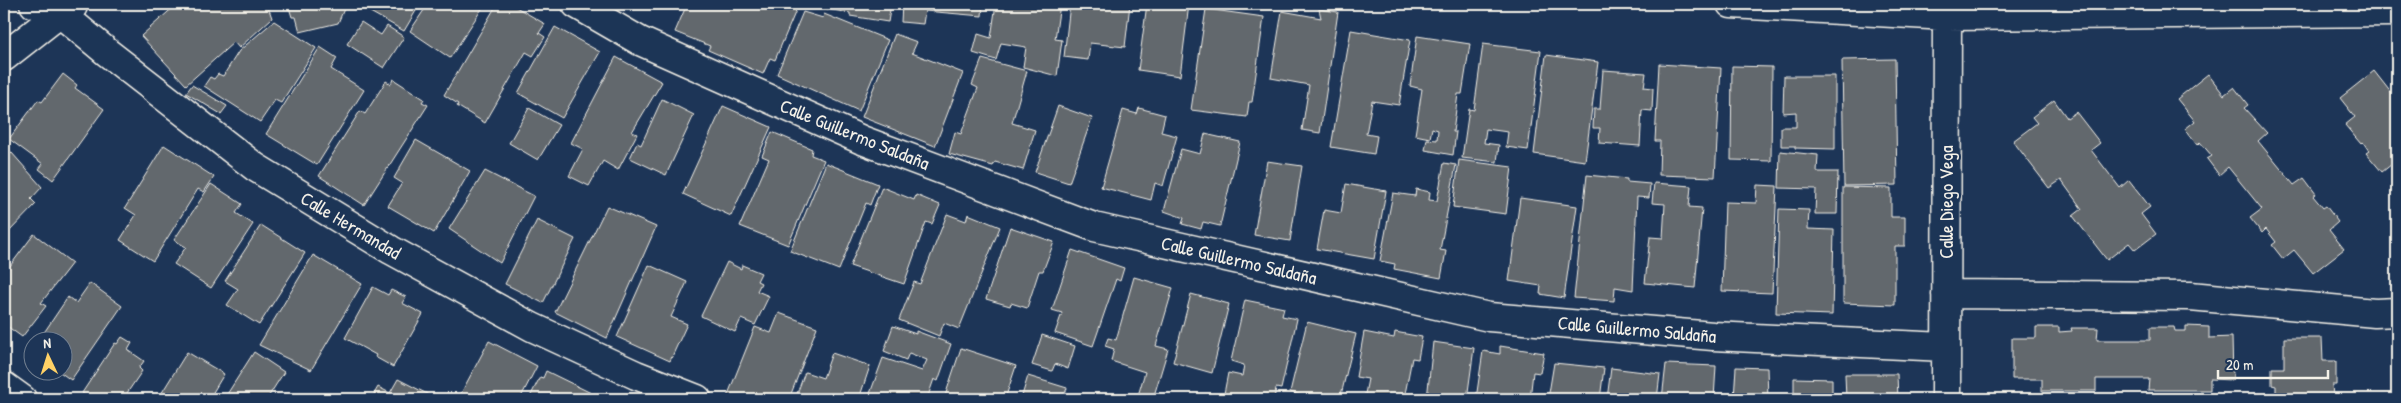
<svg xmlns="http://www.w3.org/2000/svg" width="2401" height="403" font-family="'Patrick Hand',sans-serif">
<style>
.building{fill:#62676d;stroke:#f4f1e8}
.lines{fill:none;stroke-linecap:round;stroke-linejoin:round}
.minor-casing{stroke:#f4f1e8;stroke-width:31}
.minor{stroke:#1d3557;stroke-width:28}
.labels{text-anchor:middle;stroke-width:4;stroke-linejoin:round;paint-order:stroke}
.street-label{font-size:19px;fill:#f4f1e8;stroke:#1d3557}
</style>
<rect width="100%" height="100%" fill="#1d3557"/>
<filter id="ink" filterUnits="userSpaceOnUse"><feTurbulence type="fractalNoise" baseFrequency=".02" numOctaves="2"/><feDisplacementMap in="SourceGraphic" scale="10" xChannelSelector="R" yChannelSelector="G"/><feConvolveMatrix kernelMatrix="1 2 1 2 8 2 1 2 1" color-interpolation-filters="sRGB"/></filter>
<g filter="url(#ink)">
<path class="building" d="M177,4H207L210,7L213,4H267L272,18L239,48L234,42L186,85L141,36Z
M288,4H346L338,23L300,32L296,17H292Z
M356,4H420L404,31Z
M428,4H485L450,58L410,31Z
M497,4H511L545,24L539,33L545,37L533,56L526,52L485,123L457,106L458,104L444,95Z
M687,4H775L783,7L784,4H787L797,8L775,60L770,58L763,74L708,50L710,46L675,32Z
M798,4H891L888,22L850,16V13Z
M902,4H983L982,16L925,11L923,24L901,22Z
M996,4H1060L1055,39L1062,40L1057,76L1023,67L1026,47L1001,43L996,60L973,53L978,34L991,38Z
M1070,4H1130L1125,47L1090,43L1088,60L1064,57Z
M1147,4H1189L1180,76L1138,70Z
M1206,9L1264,17L1252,102H1249L1247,117L1191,110Z
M1319,9L1338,12L1320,133L1302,130L1309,85L1271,78L1282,11L1321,18Z
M803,12L823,18L824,14L888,40L859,111L777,74Z
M274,21L316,48L281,103L275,100L260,122L204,86L210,77L214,79L218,74L223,76L239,51Z
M361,22L381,35L387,26L404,37L384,68L347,44Z
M555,27L600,52L562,118L518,93Z
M1351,30L1410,40L1399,105L1372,101L1366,134L1377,136L1374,154L1331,147Z
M895,34L917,42L912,53L963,73L935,146L862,117Z
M1417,36L1470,44L1462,94H1458L1453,132H1456L1453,155L1425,150L1427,139L1437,140L1438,130L1432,128L1430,138L1415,135L1422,89L1410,86Z
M1483,44L1541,51L1528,150L1506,147L1508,132L1486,129L1484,143L1499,145L1497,162L1462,158L1469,109L1474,110Z
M320,47L337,58L331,69L364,90L317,165L266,134Z
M1546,55L1598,62L1585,161L1534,154Z
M616,57L662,82L632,132L637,134L618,170L603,161L589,186L569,176L583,149L571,143Z
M982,59L1027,71L1012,123L1035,130L1023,170L995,162L993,166L949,154L955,132L961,134L978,88L972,85Z
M1895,59L1897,185L1844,186L1842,60Z
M1659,64L1721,68L1715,177L1659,175L1660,141H1655Z
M1732,66L1772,67L1771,161L1731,160Z
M1603,70L1646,73L1644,87L1653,88L1652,111L1642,110L1640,146L1599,143L1600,128H1593L1594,109H1600Z
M2374,71L2392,94L2397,90V170L2392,164L2382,172L2366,153L2369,151L2363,142L2361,144L2345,125L2355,117L2340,98Z
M63,74L77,85L75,88L104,109L53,180L39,169L43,164L9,139L38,100L42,102Z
M2208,74L2224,95L2234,87L2248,105L2244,108L2267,133L2258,141L2294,185L2304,178L2316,194L2313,196L2323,208L2326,206L2338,222L2329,230L2344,249L2313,273L2294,250L2283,259L2272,245L2276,242L2266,229L2262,233L2250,218L2262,209L2228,167L2219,175L2207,159L2212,156L2200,142L2197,145L2185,129L2195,121L2177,99Z
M1784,76H1835V149L1795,148V146H1781V127H1796V112L1783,113Z
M393,79L424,99L422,102L428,105L364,205L319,176L360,111L365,114L386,81L391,84Z
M192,85L227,106L221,114L186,93Z
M662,99L694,115L666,175L630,158L637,143L641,145Z
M2054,100L2067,118L2076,112L2100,143L2091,150L2120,188L2129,180L2150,207L2141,214L2156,234L2135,250L2129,243L2107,260L2073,216L2082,209L2061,180L2049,188L2013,141L2037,123L2032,117Z
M723,106L771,127L731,216L683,194Z
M1058,106L1092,118L1069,183L1035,172Z
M529,108L559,125L538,160L509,143Z
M1139,108L1165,115L1161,132L1177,136L1163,186L1155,183L1151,200L1101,187L1123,110L1137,114Z
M772,132L812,149L811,155L824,160L788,245L740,226L769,159L762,156Z
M1205,134L1240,142L1220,226L1203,222L1201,229L1182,224L1184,218L1164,211L1181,149L1200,154Z
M416,140L470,171L434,233L388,206L402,183L394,178Z
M4,144L42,187L31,199L36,204L7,234L4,231Z
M164,145L214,177L204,192L198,189L153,261L120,240L136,215L125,208Z
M1780,151L1818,155L1817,172H1838L1837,214H1815L1816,189L1779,188Z
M1459,160L1512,167L1506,214L1453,207Z
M1267,161L1302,166L1290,241L1254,235Z
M826,163L878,184L870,205L866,203L839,270L790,251Z
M1444,163L1456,165L1440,250L1446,251L1441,278L1394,269L1395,264L1380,261L1393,193L1415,196L1416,189L1430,192L1429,200L1437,201Z
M485,171L534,196L500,263L449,229Z
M1587,175L1627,179V182L1650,184L1649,198L1637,197L1633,290L1615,287L1614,301L1574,298Z
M1654,183L1691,186L1689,207L1702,208L1695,288L1645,283L1650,237L1663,238L1665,204L1652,203Z
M211,184L242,204L236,213L253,224L211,288L174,264L186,247L174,240Z
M1346,184L1386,191L1374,259L1317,249L1324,210L1341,213Z
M1757,185L1777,186L1772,293L1722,291L1725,202L1756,203Z
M882,187L914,200L916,195L940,205L932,224L926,222L904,284L850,266Z
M1843,187L1891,188V217H1905V246H1895V305L1843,303Z
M1520,198L1577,206L1564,298L1540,294L1541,286L1509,281Z
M607,206L656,227L607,338L555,312Z
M1779,209L1809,210L1808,229L1834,230L1832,315L1776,313Z
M947,214L966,221L968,214L1000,227L959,329L944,323L939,336L899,320L914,282L920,284Z
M537,220L575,239L543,303L505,284Z
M261,225L305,253L259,325L227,305L238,289L225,281Z
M1010,227L1054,242L1043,271H1039L1027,308L1011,303L1010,306L986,299Z
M34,234L72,263L41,303L46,306L22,337L4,324V274Z
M1072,250L1124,268L1120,281L1116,279L1093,346L1055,333L1062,313L1052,310Z
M313,255L362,284L311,370L259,345Z
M727,262L741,269L742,265L761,273L757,281L761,283L757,291L769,296L755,325L741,319L735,332L701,316Z
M649,265L687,282L671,317L687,324L670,361L617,337Z
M1134,277L1173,288L1156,346L1168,349L1153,399H1137L1145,372L1111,361L1114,349L1105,346L1108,338L1116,340Z
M90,283L122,306L71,380L57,370H62V340H39L68,297L76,303Z
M373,287L388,295L391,290L406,297L402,303L423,314L393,367L375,357L376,355L345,338Z
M1191,294L1229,304L1212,373L1173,362Z
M1245,300L1284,308L1282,316L1297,319L1281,389L1276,388L1274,399H1223L1228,373L1242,376L1244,365L1231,361Z
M779,313L817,327L789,399H733L727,397L755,327L771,333Z
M1307,322L1356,334L1340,399H1300L1301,395L1290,392Z
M893,326L916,334V331L951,344L938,381L934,379L927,399H868L883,358L922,371L927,360L909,353L906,360L884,351Z
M2186,326L2209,327V338L2232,337L2233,380L2210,379V390H2148L2149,379H2096V391H2042V379H2012V338H2036V327H2059V332L2072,331L2071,328H2098L2097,340H2150V327H2174L2175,331H2186Z
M1364,332L1394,338L1395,332L1422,337L1418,359L1412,358L1404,399H1364L1368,379L1356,377Z
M1042,335L1075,346L1068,369L1055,364L1052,371L1032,365Z
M122,337L132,343L128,350L144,361L139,368L142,371L123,399H92L82,393L115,343L117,344Z
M2284,338H2322L2323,361H2336V385H2332L2333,396H2336V399H2276V386L2272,385V368H2284Z
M489,341L537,366L520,399H458Z
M1433,342L1474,348L1467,399H1427Z
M1500,346L1544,353L1540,373L1533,372L1530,399H1476L1483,351L1500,354Z
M961,348L1016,366L1005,399H944Z
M187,352L224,374L209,399H158Z
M254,352L284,372L267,399H224Z
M832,353L870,366L859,399H795L805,372L823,378Z
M1554,363L1604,368L1600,399H1548Z
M1666,364L1716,366L1714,399H1662Z
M1736,367L1767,368L1768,399H1734Z
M1611,368L1660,374L1657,399H1607Z
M546,371L591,393L588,399H529L540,377L543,378Z
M1845,374H1897L1898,399H1846Z
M1028,376L1067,388L1063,399H1021Z
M1794,378L1832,379V399H1794Z
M398,379L437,399H371L378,387L390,393Z"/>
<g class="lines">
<g class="minor-casing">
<path id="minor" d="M34,4L60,13L108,53L255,167L391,250L532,327L636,375L697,399
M576,4L640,41L862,140L1094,227L1489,317L1713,336L1945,347
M1731,4L1947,16L2397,12
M4,57L60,13L73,6
M1946,294L2190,296L2375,313L2397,312
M4,386L22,399
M1946,399L1947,4"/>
</g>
<use href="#minor" class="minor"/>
</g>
</g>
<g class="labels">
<g class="street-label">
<text transform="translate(855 134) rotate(22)" y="7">Calle Guillermo Saldaña</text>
<text transform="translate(1946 202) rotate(-90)" y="7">Calle Diego Vega</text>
<text transform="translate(351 225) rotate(31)" y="7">Calle Hermandad</text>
<text transform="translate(1239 260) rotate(13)" y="7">Calle Guillermo Saldaña</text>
<text transform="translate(1637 329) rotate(5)" y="7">Calle Guillermo Saldaña</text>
</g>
</g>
<rect width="2401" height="403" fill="none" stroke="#1d3557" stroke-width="20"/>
<rect x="10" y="10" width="2381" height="383" fill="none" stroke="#f4f1e8" stroke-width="2" filter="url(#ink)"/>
<g transform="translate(48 356) rotate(356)"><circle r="24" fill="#1d3557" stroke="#738091"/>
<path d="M0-4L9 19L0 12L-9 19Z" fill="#ffd166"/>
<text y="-8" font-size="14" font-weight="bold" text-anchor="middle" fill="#f4f1e8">N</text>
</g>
<path d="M2218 370v8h110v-8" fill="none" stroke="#f4f1e8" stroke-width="2.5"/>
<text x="2226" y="370" font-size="15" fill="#f4f1e8" stroke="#1d3557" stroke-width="4" paint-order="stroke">20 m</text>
</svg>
